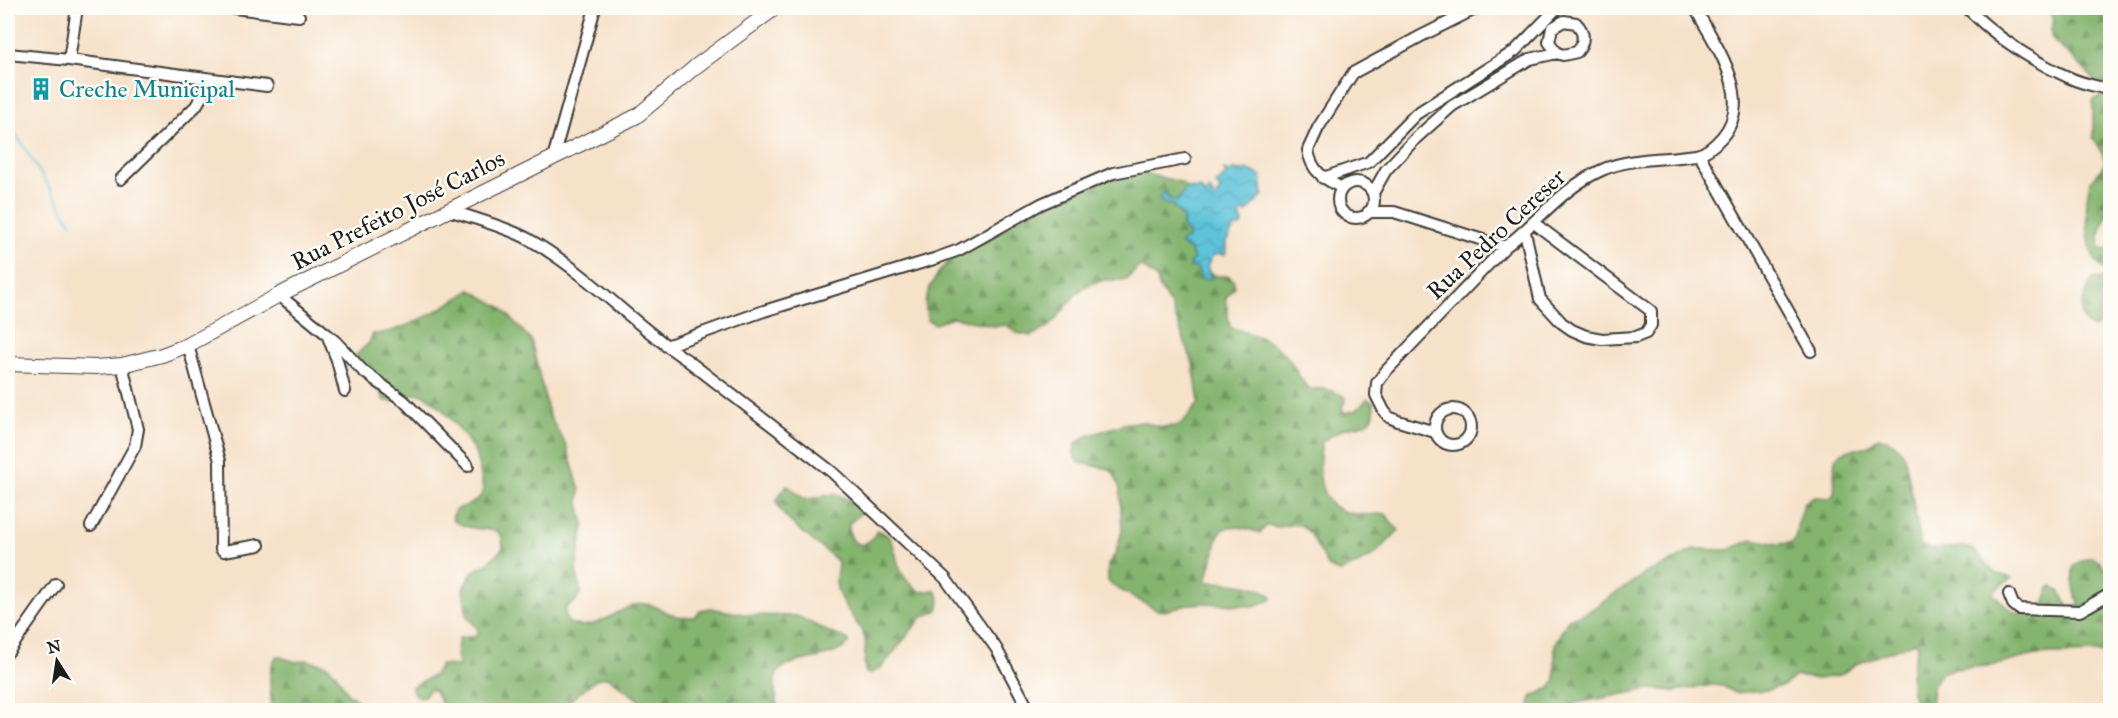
<svg xmlns="http://www.w3.org/2000/svg" width="2118" height="718" font-family="'IM FELL Great Primer',serif">
<style>
.forest{fill:url(#forest-firs);stroke:#506845;stroke-width:1.5}
.water{fill:url(#water-waves);stroke:#3c707b;stroke-width:1.5}
.lines{fill:none;stroke-linecap:round;stroke-linejoin:round}
.stream{stroke:#5dc3da;stroke-width:2}
.minor-casing{stroke:#3d3a36;stroke-width:14}
.major-casing{stroke:#3d3a36;stroke-width:16}
.minor{stroke:#fff;stroke-width:10}
.major{stroke:#fff;stroke-width:14}
.labels{text-anchor:middle;stroke-width:5;stroke-linejoin:round;paint-order:stroke}
.culture-label{font-size:24px;fill:#0d838f;stroke:#fdfcf7;text-anchor:start}
.street-label{font-size:24px;fill:#1c1c1c;stroke:#fdfcf7}
</style>
<defs>
<pattern id="forest-firs" width="22" height="20" patternUnits="userSpaceOnUse" patternTransform="scale(1.5)"><rect width="22" height="20" fill="#84b46e"/><path d="M5 1l3.5 6h-7zM16 11l3.5 6h-7z" fill="#6b925a"/></pattern>
<pattern id="water-waves" width="16" height="10" patternUnits="userSpaceOnUse" patternTransform="scale(1.5)"><rect width="16" height="10" fill="#5dc3da"/><path d="M0 5q4-4 8 0t8 0" fill="none" stroke="#50a7ba"/></pattern>
</defs>
<rect width="100%" height="100%" fill="#fdfcf7"/>
<filter id="ink" filterUnits="userSpaceOnUse"><feTurbulence type="fractalNoise" baseFrequency=".0167" numOctaves="2"/><feDisplacementMap in="SourceGraphic" scale="12" xChannelSelector="R" yChannelSelector="G"/><feConvolveMatrix kernelMatrix="1 2 1 2 8 2 1 2 1" color-interpolation-filters="sRGB"/></filter>
<filter id="wash" filterUnits="userSpaceOnUse"><feTurbulence type="fractalNoise" baseFrequency=".008" numOctaves="4" result="noise"/><feDisplacementMap in="SourceGraphic" scale="24" xChannelSelector="R" yChannelSelector="G"/><feGaussianBlur stdDeviation="1.35" result="paint"/><feColorMatrix in="noise" values="0 0 0 0 0 0 0 0 0 0 0 0 0 0 0 0 0 1.4 0 .05"/><feComposite in="paint" operator="in"/></filter>
<g filter="url(#wash)">
<rect width="100%" height="100%" fill="#f6e1c9"/>
<path class="forest" d="M2047,8H2110V89C2092,81 2084,68 2070,55C2064,49 2056,46 2052,38C2049,32 2052,26 2054,20Z
M2110,94V205L2099,236V245L2102,250L2110,248V294C2101,301 2100,313 2100,324L2094,328C2072,320 2085,294 2093,278L2107,280L2110,278C2107,271 2099,267 2095,260C2087,244 2083,199 2091,181C2095,174 2102,170 2105,162L2103,155L2093,138V101L2094,99Z
M1129,170L1180,182L1186,187L1204,270L1217,276H1229L1234,281V287L1225,299C1229,309 1226,318 1231,328C1254,334 1277,341 1291,362C1298,373 1299,379 1309,389H1326L1344,396L1346,399L1342,407L1344,413L1357,410L1367,399L1373,402C1379,427 1359,424 1343,429C1335,432 1328,438 1322,442C1318,464 1316,498 1340,510C1351,516 1374,515 1386,514L1392,524L1399,530L1372,557L1340,572L1334,570L1327,565L1310,533L1301,525L1294,524L1278,527L1267,525L1260,533C1248,529 1226,519 1218,536C1216,542 1216,549 1214,554C1211,564 1207,572 1207,582C1225,582 1259,583 1272,597L1271,600L1253,606L1204,603L1192,604L1164,611L1157,610L1113,586L1108,581V565L1116,553L1122,531L1120,489L1115,476L1110,469L1080,463L1075,458L1074,452L1076,444L1085,437L1127,423L1141,422L1162,427L1176,426L1183,422L1199,403L1193,363L1171,306L1159,287L1157,279L1141,266L1137,268L1127,280H1104L1088,285L1076,294L1051,325L1032,336L1017,333L1006,325L994,326L952,317L935,324L928,320L925,302L930,287L941,269L954,256L993,237L1024,215Z
M471,290L501,307L531,340L549,415L566,445L580,490L579,503L584,524L576,571L581,592L577,600L566,608V618L569,623C596,634 615,608 640,604C654,602 667,615 680,617C685,617 690,617 694,617L701,610L710,608L749,615L797,616L831,633L848,639L849,643C830,665 776,653 775,682C774,691 777,701 778,710H652L608,677L596,679L559,710H443V707L435,691L430,689L424,696L419,697L413,692L412,687L434,675L441,665L460,666L456,656L459,638L472,637L479,633L477,628L467,617L463,589L472,572L488,563L503,548L502,537L497,531C483,529 463,529 452,519L455,510C464,506 478,503 482,493C485,486 476,453 472,447C463,433 436,397 420,394C411,392 401,399 393,402L384,400L374,379L356,355L369,343L373,334C403,333 446,306 471,290Z
M1878,437C1892,441 1899,445 1905,458L1921,545L1929,549L1959,547L1971,548L1975,551L1995,573L2012,578L1992,593L2015,613C2039,611 2044,615 2049,588L2052,586L2059,591L2069,606L2080,607C2076,599 2069,572 2075,565C2079,561 2087,559 2092,557L2100,562L2110,577V651C2086,656 2061,652 2037,655C2023,657 2010,662 1996,665C1985,667 1950,667 1942,673C1930,682 1934,697 1929,710H1922C1904,694 1912,665 1918,645L1915,642L1856,664L1840,675L1818,679L1796,676L1785,685L1767,690L1735,693L1723,686L1713,685L1675,691L1649,689L1577,703L1559,710H1532L1530,704L1531,697L1550,688L1555,680V644L1568,619L1589,611L1646,573L1664,566L1694,549L1728,550L1754,539L1777,544L1792,543C1798,536 1795,530 1798,523C1801,515 1803,510 1804,502L1815,497L1830,498L1834,494C1836,482 1832,469 1836,457L1846,451L1869,446Z
M787,485L803,498L809,499L835,494L852,501L861,513L849,524C848,549 868,551 877,530C898,536 893,555 901,571C904,579 914,588 921,592L934,590C940,596 941,601 938,610L921,618L882,667L870,674L866,673C861,659 869,647 864,636C856,617 837,603 836,581C836,575 838,568 838,562C826,548 777,519 777,501C777,496 784,490 787,485Z
M277,656L296,662L305,660L327,665L336,674L348,694L371,710H272C271,694 266,669 277,656Z"/>
<path class="water" d="M1234,169L1239,172L1240,170L1244,172L1247,169L1261,176L1263,195L1246,213L1243,211L1240,214L1243,224L1240,227H1235C1232,231 1228,238 1226,242C1225,247 1227,251 1225,255L1218,254L1212,256L1207,267L1212,278L1202,280L1197,268L1190,267L1189,263L1194,259L1190,250L1181,245L1183,240L1188,239V232L1182,227L1184,221C1182,214 1176,212 1173,205L1167,204L1161,201L1160,196L1166,192L1168,198L1176,201L1183,194L1184,190L1191,187L1196,190L1200,188L1206,196L1208,190H1210L1215,199L1218,196L1220,189L1216,184L1226,175L1224,170L1230,173Z"/>
<g class="lines">
<path class="stream" d="M8,124L21,142L72,224"/>
</g>
</g>
<g filter="url(#ink)">
<g class="lines">
<g class="minor-casing">
<path id="minor" d="M234,8L299,16
M1967,8C1996,37 2032,61 2070,78C2083,84 2097,86 2110,90
M8,54L69,60L267,86
M69,60L77,8
M1699,154L1811,351
M553,158L595,8
M1323,178L1369,162L1416,114L1515,51L1557,8
M121,179L196,106L203,94L207,80
M1338 200a18 18 0 1 1 36 0a18 18 0 1 1-36 0Z
M1342,188C1324,179 1311,171 1308,150L1318,128L1353,73L1421,36L1477,8
M1373,193L1386,170L1416,138L1452,106L1530,59L1557,53L1563,55L1577,52C1585,42 1585,32 1576,23L1564,21L1552,28L1549,42L1557,53
M448,210C470,217 510,228 530,240C587,272 632,324 687,360L832,472L945,578L996,648L1029,710
M1368,212H1394L1505,247
M1525,232L1540,299L1562,323L1572,330L1586,336L1602,339L1636,337L1646,333L1651,325V311L1534,223
M279,295L335,341L363,371L404,401L468,466
M328,337L337,360L345,391
M188,345L220,461L221,549L224,551L259,545
M666,346L764,311L934,259L959,250L1041,204L1113,173L1185,159
M1435 427a18 18 0 1 1 36 0a18 18 0 1 1-36 0Z
M1435,432L1398,421L1389,417L1384,411L1376,395L1377,383L1386,371L1505,247C1538,222 1563,187 1602,170C1631,157 1665,160 1696,155C1707,153 1715,145 1722,137C1756,99 1714,43 1695,8
M91,526L135,446L138,429L122,365
M2009,594L2013,604L2019,609L2080,611L2110,594
M8,652L56,584"/>
</g>
<g class="major-casing">
<path id="major" d="M8,364L96,367L122,365L162,355L188,345L279,295L637,116L695,67L775,8"/>
</g>
<use href="#minor" class="minor"/>
<use href="#major" class="major"/>
</g>
</g>
<defs>
<g id="building-bare" transform="scale(1.8)"><path d="M-4-6H4V6H1V3H-1V6H-4ZM-2.5-4.3h1.7v1.8h-1.7ZM.8-4.3h1.7v1.8H.8ZM-2.5-1h1.7V.8h-1.7ZM.8-1h1.7V.8H.8Z" fill="#0f9aa8" stroke="#fdfcf7" stroke-width="2.5" paint-order="stroke"/></g>
</defs>
<g fill-rule="evenodd">
<use href="#building-bare" x="41" y="89"/>
</g>
<g class="labels">
<g class="culture-label">
<text x="59" y="97">Creche Municipal</text>
</g>
<g class="street-label">
<text transform="translate(398 210) rotate(-27)" y="8">Rua Prefeito José Carlos</text>
<text transform="translate(1496 234) rotate(-43)" y="8">Rua Pedro Cereser</text>
</g>
</g>
<rect width="2118" height="718" fill="none" stroke="#fdfcf7" stroke-width="30"/>
<g transform="translate(57 661) rotate(348)" stroke="#fdfcf7" stroke-width="4.5" paint-order="stroke">
<path d="M0-4.5L10 22L0 15L-10 22Z" fill="#1c1c1c"/>
<text y="-9" font-size="16" font-weight="bold" text-anchor="middle" fill="#1c1c1c">N</text>
</g>
</svg>
